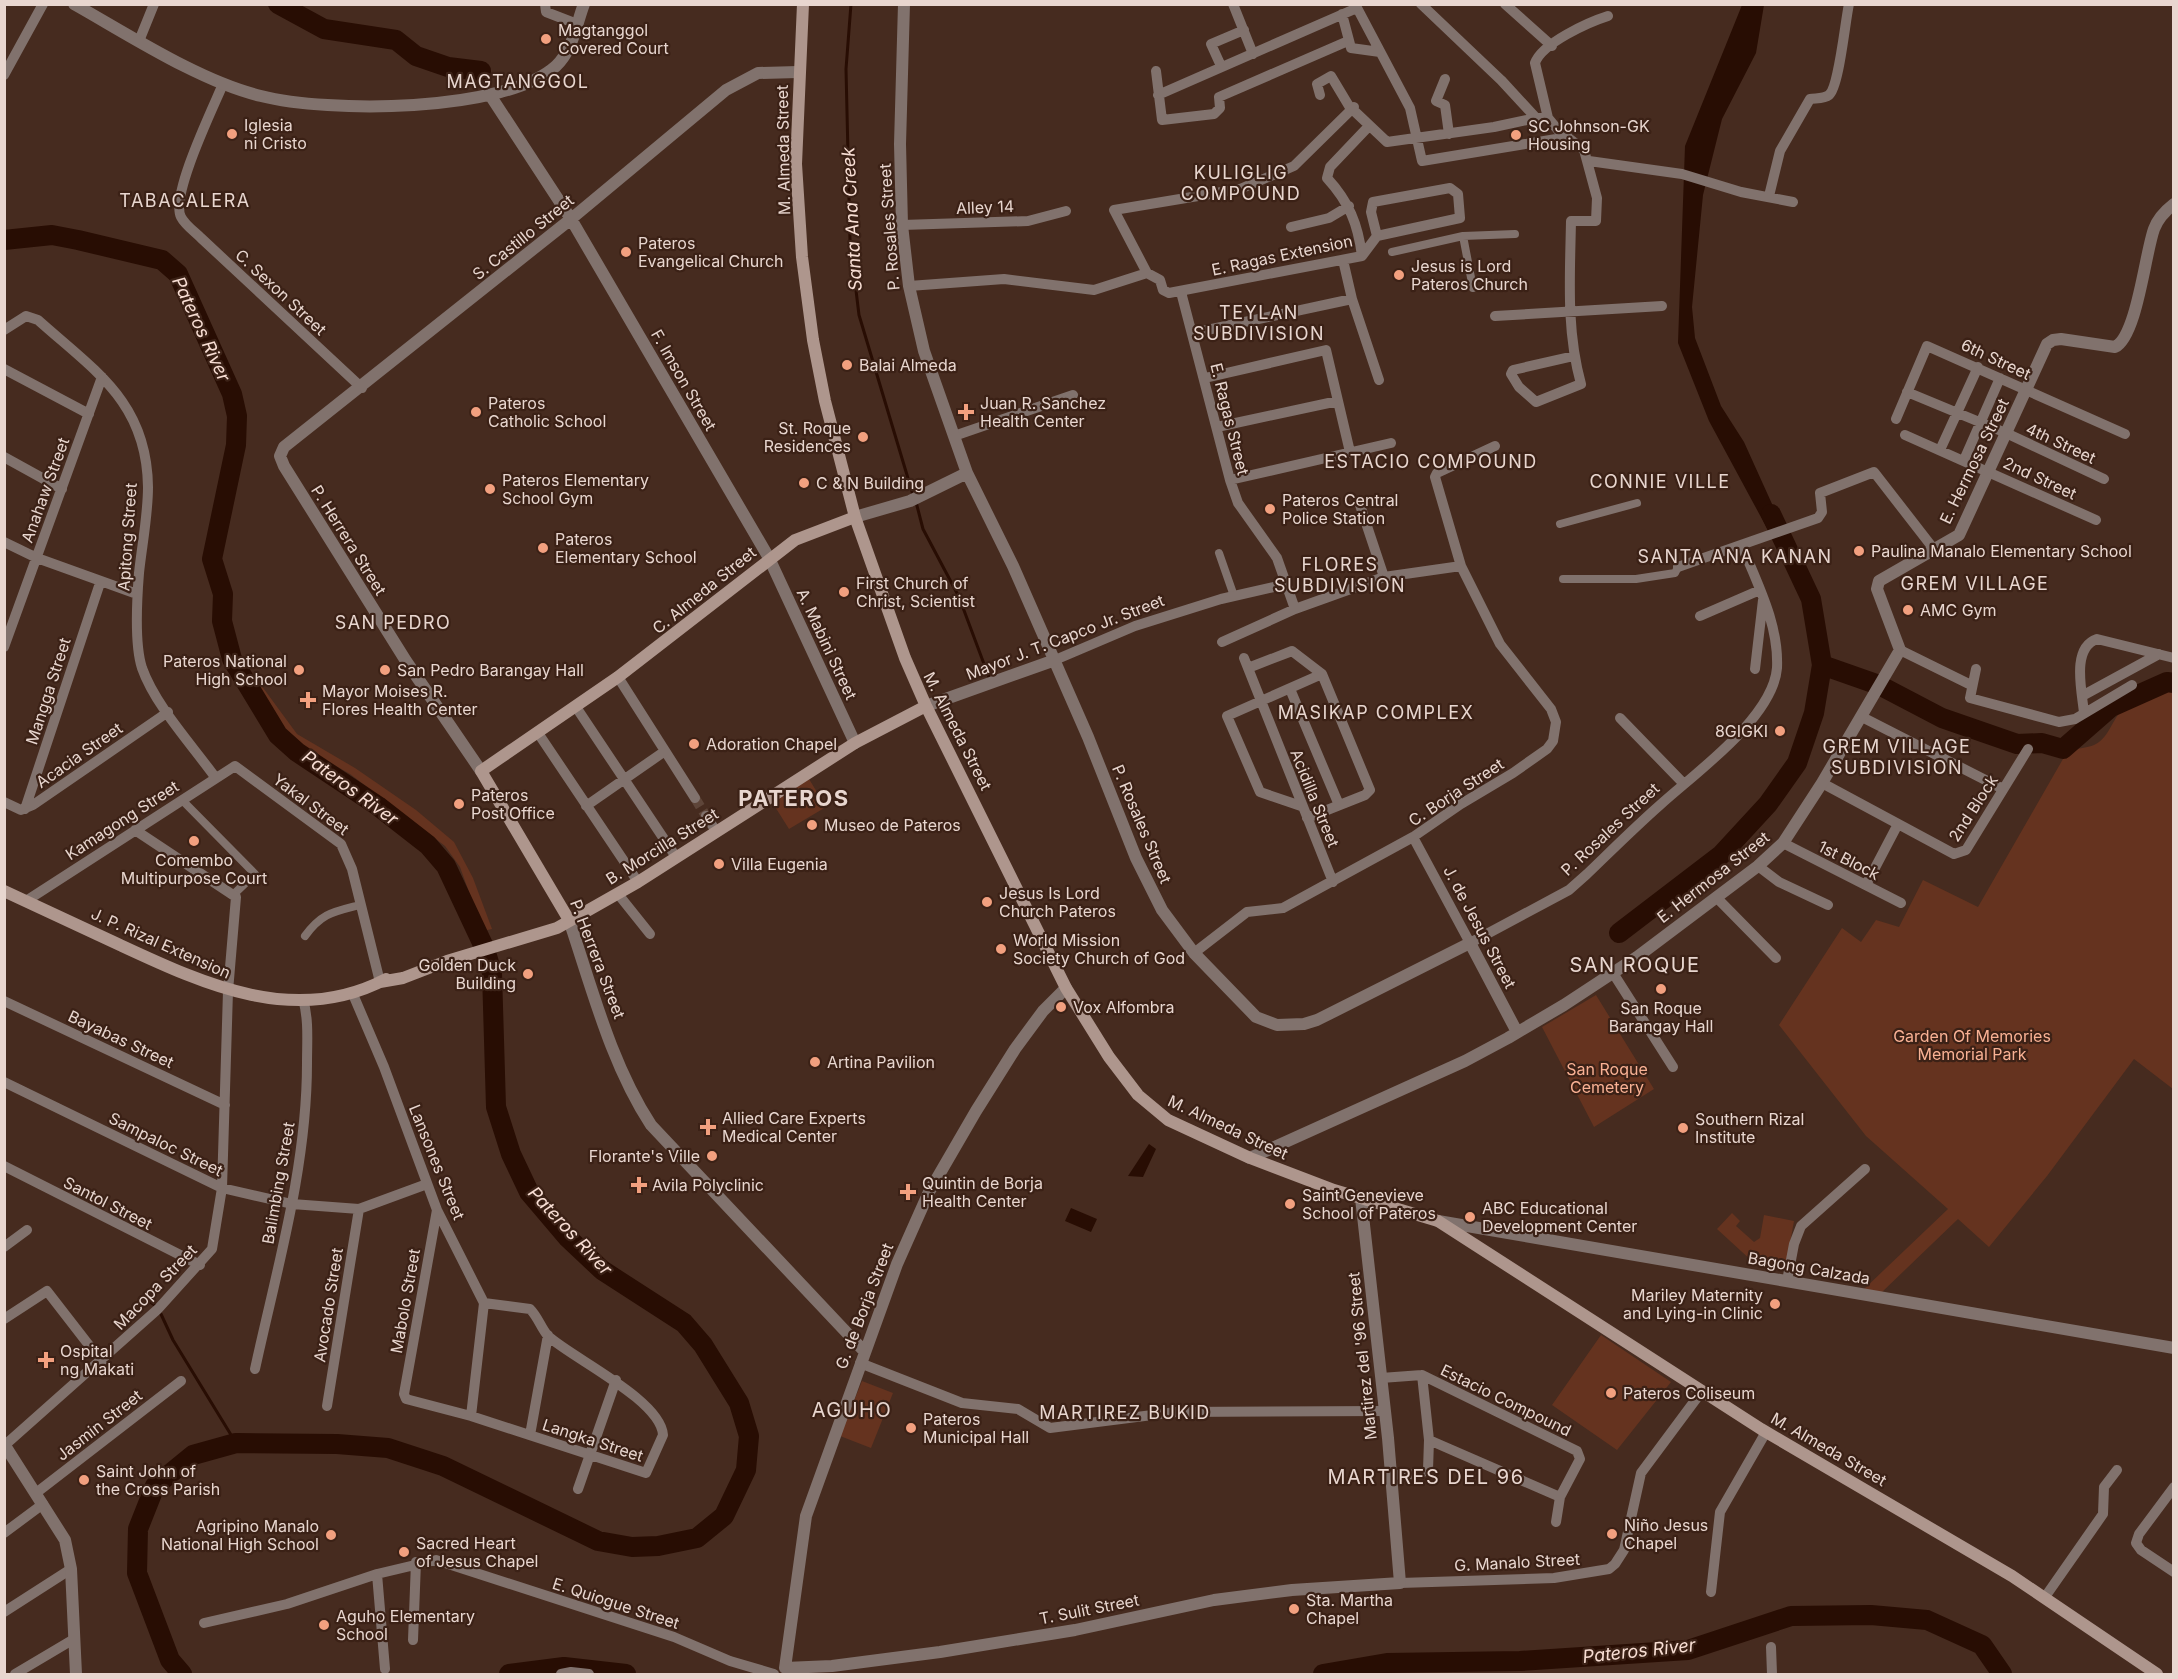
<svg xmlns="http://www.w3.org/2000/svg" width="2178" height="1679" font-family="Inter,sans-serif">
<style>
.green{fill:#65331f}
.water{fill:#280d03}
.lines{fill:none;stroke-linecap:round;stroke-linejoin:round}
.stream{stroke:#280d03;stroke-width:3}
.river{stroke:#280d03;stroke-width:20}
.minor-tunnel{stroke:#5e4539;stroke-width:10;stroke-dasharray:10 5;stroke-linecap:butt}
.pedestrian{stroke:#81726d;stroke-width:8}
.minor{stroke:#81726d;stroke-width:10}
.tertiary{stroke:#81726d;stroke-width:12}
.secondary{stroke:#ae968d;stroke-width:12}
.poi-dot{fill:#f2a07f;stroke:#3b2116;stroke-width:2}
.labels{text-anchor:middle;stroke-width:4.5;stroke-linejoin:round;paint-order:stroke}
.poi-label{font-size:16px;fill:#e8d6cf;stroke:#3b2116;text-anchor:start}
.street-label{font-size:16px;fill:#e8d6cf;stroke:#3b2116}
.park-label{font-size:16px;fill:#f9b194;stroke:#3b2116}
.neighbourhood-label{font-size:18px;letter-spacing:1.5px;fill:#e8d6cf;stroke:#3b2116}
.water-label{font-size:18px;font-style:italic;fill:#f8ded4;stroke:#3b2116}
.quarter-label{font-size:20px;letter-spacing:1.5px;fill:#e8d6cf;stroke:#3b2116}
.district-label{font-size:22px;font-weight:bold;letter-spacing:1.5px;fill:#e8d6cf;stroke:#3b2116}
</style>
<rect width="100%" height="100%" fill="#462b1f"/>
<path class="green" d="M244,662L297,734L355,768L416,810L454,842L473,878L492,929L483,931L460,867L445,846L350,774L287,738L241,668L240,665Z
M2173,689V1089L2134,1059L2047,1176L1989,1247L1958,1219L1881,1293L1863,1290L1948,1209L1866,1136L1779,1025L1842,928L1861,942L1876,920L1899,927L1923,880L1978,907L2067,752C2075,748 2088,748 2094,745C2108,739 2112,721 2121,711C2132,700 2159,691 2173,689Z
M809,779L826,807L789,829L772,802Z
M1596,995L1654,1089L1594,1127L1542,1027Z
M1732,1213L1740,1221L1736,1226L1754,1242L1760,1238L1764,1215L1794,1221L1786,1265L1756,1260L1753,1262L1717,1229Z
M1601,1335L1671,1382L1617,1450L1552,1405Z
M862,1381L893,1393L871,1448L840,1436Z"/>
<path class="water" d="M1742,5H1764L1756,53L1722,119L1703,195L1692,307L1695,338L1721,406L1744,442L1782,526L1769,532L1709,421L1678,343L1685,146Z
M1149,1144L1156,1149L1143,1177L1128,1176Z
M1071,1208L1097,1219L1091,1232L1065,1221Z"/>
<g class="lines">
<path class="stream" d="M851,4L846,69L850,241L859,315L913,495
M916,502L923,529L959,597L990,680
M146,1299L156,1306
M160,1312L173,1340L236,1443"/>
<path class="river" d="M278,4L324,29L396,40L416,56L448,67L481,71
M4,240L52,235L78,240L162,260L178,274L232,394L237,416L236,445L212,559L223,594L222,621L232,659L278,735L297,752L378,806L428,845L446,866L485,949L492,973L496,1107L511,1154L529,1192L568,1238L602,1270L684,1323L703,1345L739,1403L749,1436L746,1470L724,1516L697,1538L658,1546L632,1547L598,1541L443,1466L388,1448L337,1444L236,1443L193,1455L155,1486L138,1529L137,1573L170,1660L182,1674
M1822,665L1879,685L1942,718L2017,744L2042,743L2063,749L2111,707L2167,682L2174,683
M1619,933L1721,855L1768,804L1797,763L1814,713L1822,665L1811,599L1771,514
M509,1674L564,1667L626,1674
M1323,1674L1387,1663L1520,1661L1688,1650L1791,1616L1871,1615L1927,1620L1982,1645L2002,1674"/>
<path class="minor-tunnel" d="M695,798L706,816"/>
<path class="pedestrian" d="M1463,236L1473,288
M1392,252L1463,236L1515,234
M1560,524L1637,503
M1219,553L1234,596
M1563,579H1636L1675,573L1678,567
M182,800L255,874L235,893
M305,936C322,913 333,912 360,905"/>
<path class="minor" d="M545,4L546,12L577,24
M1233,4L1253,54
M1355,4L1410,108L1422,161L1568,137
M1421,4L1501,80L1536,118H1542
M1505,4L1552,46
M1342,14L1351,48L1380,52
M139,41L154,4
M1221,66L1211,44L1244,30
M1156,71L1162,120L1214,114L1220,108L1219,97L1348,41
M4,75L43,4
M1445,79L1436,101L1445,105L1449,134
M223,84C213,108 170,196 181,217C185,225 195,232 201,238L362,388
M1158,95L1357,8
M1320,95L1317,84L1331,76L1349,106L1387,142L1494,127L1536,118
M1589,161L1682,174L1741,192L1793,202
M1769,196L1780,151L1810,99C1816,98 1824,99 1829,95C1839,87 1845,22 1849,4
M902,225L1028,221L1066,211
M1291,227L1329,218L1349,206
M1362,256L1377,236L1371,212L1373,202L1450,188L1458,194L1460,218L1377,236
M1362,256C1358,224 1349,202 1327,178L1330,167L1369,126
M1343,260L1352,299L1379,380
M1147,273L1114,210L1240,189L1294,166L1354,107
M909,286L1004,279L1094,290L1147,273L1160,280L1163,290L1169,293L1362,256
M1181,292L1230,480L1238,503L1277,558L1295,609
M1495,316L1662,306
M4,330L26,316L38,320C95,371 147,402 148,487C148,515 142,545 139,573C137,598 134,643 142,668C155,705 192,745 215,777
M1193,333L1352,299
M1574,356L1513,370L1511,374L1519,387L1536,402L1581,384C1566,330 1570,276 1571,221H1596L1597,198L1584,150L1558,130L1548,118L1535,63C1542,43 1589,22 1608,16
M4,369L89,414
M1205,378L1326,350L1350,452
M1907,392L2006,433L2104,479
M1896,419L1927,346L2125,434
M1217,427L1338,401
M1905,435L2096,520
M954,436L1073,395
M1940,450L1978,367
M4,457L62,489
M1964,460L2000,378
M1230,480L1391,443
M1359,502L1384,577
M4,542L37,558L137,594
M1678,567L1818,518L1822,512L1820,493L1874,472L1933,548
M1700,616L1760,590
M1222,642L1295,609L1384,577L1461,566
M4,647L102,377
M1900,650L1971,685
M1244,658L1333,882
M1055,660L1135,626L1221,599L1287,584
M1248,668L1292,651L1322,674L1370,790L1365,795L1307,818
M1755,669L1763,600
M1976,669L1970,698L2059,722L2075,719L2132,685
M618,677L695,798
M1290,689L1339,805
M2082,696L2159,654
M576,707L676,857
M2084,713C2082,691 2071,648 2097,639L2174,658
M1862,717L2003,789
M1620,718L1684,784
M538,733L638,882
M1822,783L1954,854L1966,850L2028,749
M4,802L21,810L33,805L168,712
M586,806L665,751
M1301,806L1260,792L1227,716L1322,674
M25,809L100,583
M706,816L716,831
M1413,837L1470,943L1569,890L1587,874C1611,851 1635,827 1660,805C1695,773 1773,718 1777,668C1779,625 1758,585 1742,546
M1783,843L1901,903
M1758,866L1779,882L1828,905
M1866,885L1898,824
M618,894L650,934
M1716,897L1776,958
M26,901L235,766L341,844L352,869L380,982
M1194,953L1247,912L1283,908L1413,837L1461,804L1513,773L1547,749L1553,741L1556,722L1551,709L1500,644L1461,566L1435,477L1437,473L1495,446
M1613,973L1673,1067
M352,992L384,1067L437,1210L484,1303L471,1416
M4,1001L225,1105
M4,1082L222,1188L292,1204L359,1209L427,1184
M4,1166L200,1265
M437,1210L404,1394L406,1399L471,1416L646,1473L663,1435C661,1400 572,1358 548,1336C541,1328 538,1317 530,1309L484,1303
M4,1247L27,1230
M1787,1281L1794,1244L1801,1226L1865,1169
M4,1319L47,1291L102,1362
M860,1363L962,1403L1018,1409L1050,1428L1176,1412L1385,1411
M255,1369C277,1268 307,1167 307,1063C307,1042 309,1020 303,999
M1422,1375L1429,1440L1560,1497
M1381,1378L1422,1375L1577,1451L1580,1459L1560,1497L1556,1522
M327,1406L359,1209
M530,1435L548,1335
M5,1445L158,1309L212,1249L222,1188L228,991L236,897L135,830
M1391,1475L1417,1474L1428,1470L1429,1440
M2174,1487L2139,1534L2136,1543L2141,1550L2174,1572
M578,1489L616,1380
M36,1493L181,1381
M4,1533L43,1504
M377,1574L385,1669
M1400,1583L1554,1578L1609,1569L1615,1564L1624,1550L1641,1473L1702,1391
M1711,1592L1720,1512L1766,1432
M2045,1597L2103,1514L2104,1487L2117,1470
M4,1612L71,1569
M204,1623L287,1604L377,1574L436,1560L674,1637L730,1661L774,1674
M413,1640L416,1562
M1771,1647L1772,1674
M15,1674L74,1639
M561,1674L571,1672L589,1674"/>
<path class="tertiary" d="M74,4C129,35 201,82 261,96C327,113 504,113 556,66C573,50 576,25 584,4
M904,4L900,144L902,225L909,286L924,351L967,473L1013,566L1088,737L1136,858L1162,910L1194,953L1256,1017L1277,1025L1304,1024L1317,1020L1470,943L1517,1032
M490,95L571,219L769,558L855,743
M855,517L910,501L967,473
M926,706L1055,660
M481,771L406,661L284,466L280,456L284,447L571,219L726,90L758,73L798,72
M569,920C592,988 611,1064 651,1125L864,1351
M1066,988L1043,1011L1015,1049L976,1111L929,1192L897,1264L806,1516L785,1668L832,1666L940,1652L1075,1630L1214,1600L1292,1590L1400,1583L1388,1438L1361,1198
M1250,1158L1465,1061L1508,1038L1564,1005L1637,957L1758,866L1783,843L1822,783L1900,650L1877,589L1879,581L1959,535L2047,344L2053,340L2061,339L2115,347C2137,336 2145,254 2154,229C2158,218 2165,211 2174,204
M1438,1221L2174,1348
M4,1444L65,1540L71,1569L76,1674"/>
<path class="secondary" d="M803,4L796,164L802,257L813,340L825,401L855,517L905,658L926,706L1066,988L1109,1057L1138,1095L1168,1120L1250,1158L1334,1190L1438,1221L1761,1429L2012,1576L2157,1674
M4,891C43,909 82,927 120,945C204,984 295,1027 386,979
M569,920L481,771L618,677L795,540L855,517
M380,982L403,978L447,961L557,928L638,882L855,743L926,706"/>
</g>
<g class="poi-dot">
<circle cx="546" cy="39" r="6"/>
<circle cx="232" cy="134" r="6"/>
<circle cx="1516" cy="135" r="6"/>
<circle cx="626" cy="252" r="6"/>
<circle cx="1399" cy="275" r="6"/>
<circle cx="847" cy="365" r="6"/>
<circle cx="476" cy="412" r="6"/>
<path d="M963 403h6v6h6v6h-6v6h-6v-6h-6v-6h6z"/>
<circle cx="863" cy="437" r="6"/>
<circle cx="804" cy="483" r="6"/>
<circle cx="490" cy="489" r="6"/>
<circle cx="1270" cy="509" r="6"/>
<circle cx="543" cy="548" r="6"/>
<circle cx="1859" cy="551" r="6"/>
<circle cx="844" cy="592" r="6"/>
<circle cx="1908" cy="610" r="6"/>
<circle cx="299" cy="670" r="6"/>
<circle cx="385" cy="670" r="6"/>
<path d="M305 691h6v6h6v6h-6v6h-6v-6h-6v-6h6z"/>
<circle cx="1780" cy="731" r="6"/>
<circle cx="694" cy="744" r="6"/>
<circle cx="459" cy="804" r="6"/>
<circle cx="812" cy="825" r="6"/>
<circle cx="194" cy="841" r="6"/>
<circle cx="719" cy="864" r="6"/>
<circle cx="987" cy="902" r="6"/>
<circle cx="1001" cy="949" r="6"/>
<circle cx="528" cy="974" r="6"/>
<circle cx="1661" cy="989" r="6"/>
<circle cx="1061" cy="1007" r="6"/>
<circle cx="815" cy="1062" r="6"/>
<path d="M705 1118h6v6h6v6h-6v6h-6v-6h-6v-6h6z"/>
<circle cx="1683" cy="1128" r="6"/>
<circle cx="712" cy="1156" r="6"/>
<path d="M636 1176h6v6h6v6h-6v6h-6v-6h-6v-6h6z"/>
<path d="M905 1183h6v6h6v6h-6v6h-6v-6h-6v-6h6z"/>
<circle cx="1290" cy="1204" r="6"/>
<circle cx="1470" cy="1217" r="6"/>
<circle cx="1775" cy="1304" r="6"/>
<path d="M43 1351h6v6h6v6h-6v6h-6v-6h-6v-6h6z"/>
<circle cx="1611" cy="1393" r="6"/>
<circle cx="911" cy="1428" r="6"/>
<circle cx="84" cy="1480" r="6"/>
<circle cx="1612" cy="1534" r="6"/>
<circle cx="331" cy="1535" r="6"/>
<circle cx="404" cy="1552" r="6"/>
<circle cx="1294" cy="1609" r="6"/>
<circle cx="324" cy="1625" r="6"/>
</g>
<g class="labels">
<g class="poi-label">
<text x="558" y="36">Magtanggol<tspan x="558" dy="18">Covered Court</tspan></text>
<text x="244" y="131">Iglesia<tspan x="244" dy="18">ni Cristo</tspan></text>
<text x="1528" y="132">SC Johnson-GK<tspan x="1528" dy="18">Housing</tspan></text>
<text x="638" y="249">Pateros<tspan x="638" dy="18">Evangelical Church</tspan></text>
<text x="1411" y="272">Jesus is Lord<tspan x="1411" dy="18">Pateros Church</tspan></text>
<text x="859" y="371">Balai Almeda</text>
<text x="488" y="409">Pateros<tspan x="488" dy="18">Catholic School</tspan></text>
<text x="980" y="409">Juan R. Sanchez<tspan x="980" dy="18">Health Center</tspan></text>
<text x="851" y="434" text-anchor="end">St. Roque<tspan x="851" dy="18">Residences</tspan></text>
<text x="502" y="486">Pateros Elementary<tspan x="502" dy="18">School Gym</tspan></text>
<text x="816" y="489">C &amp; N Building</text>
<text x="1282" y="506">Pateros Central<tspan x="1282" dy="18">Police Station</tspan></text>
<text x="555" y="545">Pateros<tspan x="555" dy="18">Elementary School</tspan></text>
<text x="1871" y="557">Paulina Manalo Elementary School</text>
<text x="856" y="589">First Church of<tspan x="856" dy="18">Christ, Scientist</tspan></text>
<text x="1920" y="616">AMC Gym</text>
<text x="287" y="667" text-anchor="end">Pateros National<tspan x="287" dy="18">High School</tspan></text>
<text x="397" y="676">San Pedro Barangay Hall</text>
<text x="322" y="697">Mayor Moises R.<tspan x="322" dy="18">Flores Health Center</tspan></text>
<text x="1768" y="737" text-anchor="end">8GIGKI</text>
<text x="706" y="750">Adoration Chapel</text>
<text x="471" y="801">Pateros<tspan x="471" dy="18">Post Office</tspan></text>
<text x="824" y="831">Museo de Pateros</text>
<text x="194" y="866" text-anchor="middle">Comembo<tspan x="194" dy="18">Multipurpose Court</tspan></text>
<text x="731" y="870">Villa Eugenia</text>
<text x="999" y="899">Jesus Is Lord<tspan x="999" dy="18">Church Pateros</tspan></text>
<text x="1013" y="946">World Mission<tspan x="1013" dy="18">Society Church of God</tspan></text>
<text x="516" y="971" text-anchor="end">Golden Duck<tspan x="516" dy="18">Building</tspan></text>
<text x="1073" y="1013">Vox Alfombra</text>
<text x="1661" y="1014" text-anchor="middle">San Roque<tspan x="1661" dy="18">Barangay Hall</tspan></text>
<text x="827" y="1068">Artina Pavilion</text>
<text x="722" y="1124">Allied Care Experts<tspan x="722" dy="18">Medical Center</tspan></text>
<text x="1695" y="1125">Southern Rizal<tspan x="1695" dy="18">Institute</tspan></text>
<text x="700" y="1162" text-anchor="end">Florante's Ville</text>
<text x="922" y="1189">Quintin de Borja<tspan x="922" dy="18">Health Center</tspan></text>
<text x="652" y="1191">Avila Polyclinic</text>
<text x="1302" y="1201">Saint Genevieve<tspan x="1302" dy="18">School of Pateros</tspan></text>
<text x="1482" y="1214">ABC Educational<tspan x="1482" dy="18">Development Center</tspan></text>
<text x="1763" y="1301" text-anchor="end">Mariley Maternity<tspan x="1763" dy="18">and Lying-in Clinic</tspan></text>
<text x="60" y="1357">Ospital<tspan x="60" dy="18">ng Makati</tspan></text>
<text x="1623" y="1399">Pateros Coliseum</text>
<text x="923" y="1425">Pateros<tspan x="923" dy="18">Municipal Hall</tspan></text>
<text x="96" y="1477">Saint John of<tspan x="96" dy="18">the Cross Parish</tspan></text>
<text x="1624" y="1531">Niño Jesus<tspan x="1624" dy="18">Chapel</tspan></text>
<text x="319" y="1532" text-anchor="end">Agripino Manalo<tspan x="319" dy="18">National High School</tspan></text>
<text x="416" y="1549">Sacred Heart<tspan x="416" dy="18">of Jesus Chapel</tspan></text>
<text x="1306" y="1606">Sta. Martha<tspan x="1306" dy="18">Chapel</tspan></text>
<text x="336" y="1622">Aguho Elementary<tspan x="336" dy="18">School</tspan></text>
</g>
<g class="street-label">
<text transform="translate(783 150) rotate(-91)" y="6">M. Almeda Street</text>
<text transform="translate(985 207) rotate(-2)" y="6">Alley 14</text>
<text transform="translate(889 227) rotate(-94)" y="6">P. Rosales Street</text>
<text transform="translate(523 237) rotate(-39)" y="6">S. Castillo Street</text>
<text transform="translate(1282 255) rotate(-12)" y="6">E. Ragas Extension</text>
<text transform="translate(281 292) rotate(43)" y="6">C. Sexon Street</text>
<text transform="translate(1996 359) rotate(25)" y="6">6th Street</text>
<text transform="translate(684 380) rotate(60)" y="6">F. Imson Street</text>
<text transform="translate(1230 419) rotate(76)" y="6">E. Ragas Street</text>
<text transform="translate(2061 443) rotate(25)" y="6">4th Street</text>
<text transform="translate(1974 461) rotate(-64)" y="6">E. Hermosa Street</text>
<text transform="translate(2040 478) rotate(25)" y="6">2nd Street</text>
<text transform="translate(45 490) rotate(-70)" y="6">Anahaw Street</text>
<text transform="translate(127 537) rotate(-86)" y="6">Apitong Street</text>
<text transform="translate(349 540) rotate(58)" y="6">P. Herrera Street</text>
<text transform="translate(704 590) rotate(-39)" y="6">C. Almeda Street</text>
<text transform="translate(1065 637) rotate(-21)" y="6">Mayor J. T. Capco Jr. Street</text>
<text transform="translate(827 644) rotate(65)" y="6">A. Mabini Street</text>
<text transform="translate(48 691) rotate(-72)" y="6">Mangga Street</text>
<text transform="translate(958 731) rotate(63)" y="6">M. Almeda Street</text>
<text transform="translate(79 755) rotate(-35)" y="6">Acacia Street</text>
<text transform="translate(1456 792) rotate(-33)" y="6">C. Borja Street</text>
<text transform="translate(1315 798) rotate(68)" y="6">Acidilla Street</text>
<text transform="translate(311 804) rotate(37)" y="6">Yakal Street</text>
<text transform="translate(1973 808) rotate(-57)" y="6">2nd Block</text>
<text transform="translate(122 820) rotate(-33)" y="6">Kamagong Street</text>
<text transform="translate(1142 824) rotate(67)" y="6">P. Rosales Street</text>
<text transform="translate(1610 829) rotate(-43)" y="6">P. Rosales Street</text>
<text transform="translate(662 846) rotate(-32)" y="6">B. Morcilla Street</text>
<text transform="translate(1849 860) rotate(27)" y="6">1st Block</text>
<text transform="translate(1713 877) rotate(-38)" y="6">E. Hermosa Street</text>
<text transform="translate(1480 927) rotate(62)" y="6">J. de Jesus Street</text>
<text transform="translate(161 943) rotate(24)" y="6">J. P. Rizal Extension</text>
<text transform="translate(598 959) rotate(69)" y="6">P. Herrera Street</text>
<text transform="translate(121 1039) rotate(25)" y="6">Bayabas Street</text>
<text transform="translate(1228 1127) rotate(25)" y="6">M. Almeda Street</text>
<text transform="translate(166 1144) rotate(26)" y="6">Sampaloc Street</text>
<text transform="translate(437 1162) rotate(68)" y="6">Lansones Street</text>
<text transform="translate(278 1183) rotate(-80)" y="6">Balimbing Street</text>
<text transform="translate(108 1203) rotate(27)" y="6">Santol Street</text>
<text transform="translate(1809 1268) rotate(10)" y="6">Bagong Calzada</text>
<text transform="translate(155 1287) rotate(-46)" y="6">Macopa Street</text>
<text transform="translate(405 1301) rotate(-80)" y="6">Mabolo Street</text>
<text transform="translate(328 1305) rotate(-81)" y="6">Avocado Street</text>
<text transform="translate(864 1306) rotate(-69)" y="6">G. de Borja Street</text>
<text transform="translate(1362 1356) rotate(-96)" y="6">Martirez del '96 Street</text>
<text transform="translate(1506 1400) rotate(26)" y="6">Estacio Compound</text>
<text transform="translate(99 1425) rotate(-38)" y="6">Jasmin Street</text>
<text transform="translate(593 1440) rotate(18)" y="6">Langka Street</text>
<text transform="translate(1829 1449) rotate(30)" y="6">M. Almeda Street</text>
<text transform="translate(1517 1562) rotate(-3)" y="6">G. Manalo Street</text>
<text transform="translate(616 1603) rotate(18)" y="6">E. Quiogue Street</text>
<text transform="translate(1089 1609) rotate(-11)" y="6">T. Sulit Street</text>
</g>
<g class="park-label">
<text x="1972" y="1042">Garden Of Memories<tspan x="1972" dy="18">Memorial Park</tspan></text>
<text x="1607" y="1075">San Roque<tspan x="1607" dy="18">Cemetery</tspan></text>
</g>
<g class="neighbourhood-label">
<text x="518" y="88">MAGTANGGOL</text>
<text x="1241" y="179">KULIGLIG<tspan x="1241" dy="21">COMPOUND</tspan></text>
<text x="185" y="207">TABACALERA</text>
<text x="1259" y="319">TEYLAN<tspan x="1259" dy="21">SUBDIVISION</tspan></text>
<text x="1431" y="468">ESTACIO COMPOUND</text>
<text x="1660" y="488">CONNIE VILLE</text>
<text x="1735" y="563">SANTA ANA KANAN</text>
<text x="1340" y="571">FLORES<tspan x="1340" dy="21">SUBDIVISION</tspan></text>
<text x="1975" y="590">GREM VILLAGE</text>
<text x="393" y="629">SAN PEDRO</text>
<text x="1376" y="719">MASIKAP COMPLEX</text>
<text x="1897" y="753">GREM VILLAGE<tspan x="1897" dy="21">SUBDIVISION</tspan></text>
<text x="1125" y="1419">MARTIREZ BUKID</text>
</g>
<g class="water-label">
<text transform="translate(852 219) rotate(-93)" y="6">Santa Ana Creek</text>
<text transform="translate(201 329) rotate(65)" y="6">Pateros River</text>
<text transform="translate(350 788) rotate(36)" y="6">Pateros River</text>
<text transform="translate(570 1231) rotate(47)" y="6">Pateros River</text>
<text transform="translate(1639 1651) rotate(-6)" y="6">Pateros River</text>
</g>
<g class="quarter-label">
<text x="1635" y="972">SAN ROQUE</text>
<text x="852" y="1417">AGUHO</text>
<text x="1426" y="1484">MARTIRES DEL 96</text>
</g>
<g class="district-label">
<text x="794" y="806">PATEROS</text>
</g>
</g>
<rect width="2178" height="1679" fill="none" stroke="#e8d6cf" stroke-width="12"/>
</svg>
